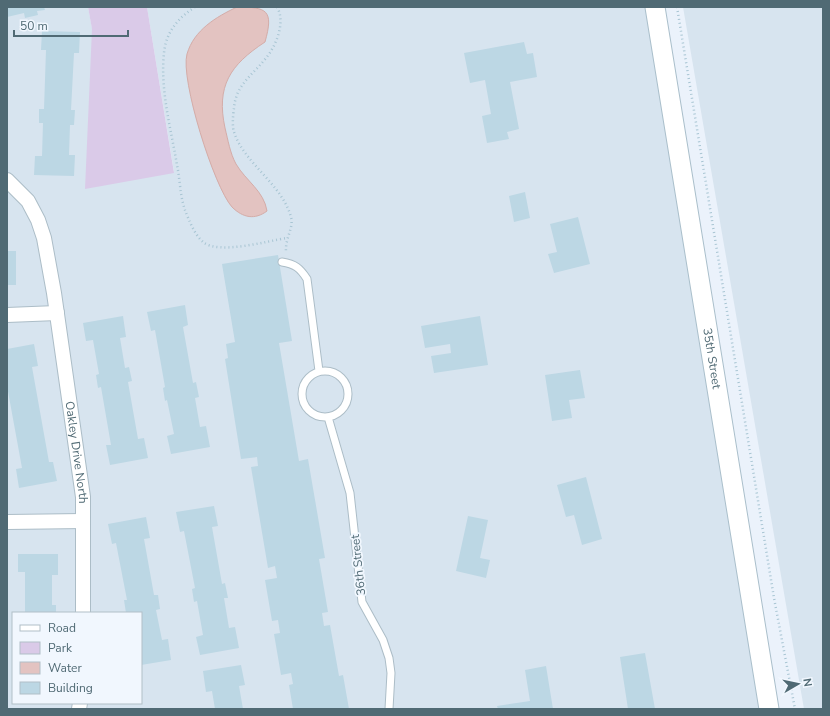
<svg xmlns="http://www.w3.org/2000/svg" width="830" height="716" font-family="'Nunito Sans',sans-serif">
<style>
.residential{fill:#d7e4ef;fill-rule:evenodd}
.green{fill:#dacae8}
.water{fill:#e3c3c1;stroke:#d4aca8}
.building{fill:#bcd7e4}
.lines{fill:none;stroke-linecap:round;stroke-linejoin:round}
.lane-casing{stroke:#acbdc7;stroke-width:9}
.street-casing{stroke:#acbdc7;stroke-width:16}
.secondary-casing{stroke:#aabfcb;stroke-width:21}
.path{stroke:#a8c5d3;stroke-width:2.5;stroke-dasharray:1 3;stroke-linecap:butt}
.lane{stroke:#fff;stroke-width:7}
.street{stroke:#fff;stroke-width:14}
.secondary{stroke:#fff;stroke-width:19}
.labels{text-anchor:middle;stroke-width:3.5;stroke-linejoin:round;paint-order:stroke}
.street-label{font-size:12px;fill:#506a74;stroke:#f1f7fe}
</style>
<rect width="100%" height="100%" fill="#ebf2fb"/>
<path class="residential" d="M7,7H88L92,28L174,172L147,7H647L718,455L762,709H7ZM13,613H141V703H13Z
M683,7H823V709H804Z"/>
<path class="green" d="M88,7H147L174,173L85,189L92,29Z"/>
<path class="water" d="M237,7C267,7 274,10 265,42C230,65 216,86 225,128C228,140 230,153 236,164C246,181 264,191 267,211C255,220 243,218 232,207C214,187 180,79 187,54C194,30 216,17 237,7Z"/>
<path class="building" d="M7,7H44L45,10L37,11L38,15L25,18L24,13L7,17Z
M42,31L80,32L79,53H74L71,110H75L74,125H70L69,155H75L74,176L34,175L35,156H42L43,123H39V109H44L46,50H41Z
M524,42L527,54L533,53L537,77L510,82L519,129L507,132L509,139L487,143L482,116L491,114L485,80L470,83L464,53Z
M525,192L530,218L514,222L509,196Z
M578,217L590,264L554,273L548,254L557,252L550,224Z
M7,251H16V285H7Z
M278,255L292,341L279,343L299,461L308,459L325,558L319,559L328,612L322,613L324,626L330,625L339,676L343,675L349,709H293L289,685L293,684L291,673L281,675L274,634L280,633L278,620L272,621L265,580L277,578L275,566L268,568L251,467L258,466L257,457L241,459L225,359L228,358L226,344L235,342L222,264Z
M185,305L188,325L183,327L193,383L196,382L199,397L195,398L200,427L206,426L210,447L171,454L167,436L174,434L167,400L165,401L163,388L165,387L155,330L151,331L147,312Z
M123,316L126,337L120,338L125,368L129,367L132,381L128,382L138,439L144,438L148,458L110,465L106,445H111L101,387L98,388L96,375L99,374L93,340L86,341L83,323Z
M480,316L488,365L434,373L431,356L451,353L450,344L425,348L421,326Z
M34,344L38,366L32,367L49,462H53L57,481L19,488L16,469L22,468L7,386V349Z
M580,370L585,398L569,400L572,418L552,421L545,375Z
M586,477L602,539L582,545L574,515L566,517L557,485Z
M214,506L218,526L212,527L222,584L225,583L228,598H224L229,628L235,627L239,648L200,655L196,637L203,635L197,601L194,602L192,589L195,588L184,531L180,532L176,512Z
M468,516L488,520L480,558L490,560L486,578L456,571Z
M146,517L150,538L144,539L154,595H158L160,609L156,610L162,640L168,639L171,660L141,665V613H126L124,600H127L116,543L112,544L108,524Z
M18,554H58V575H52V605H56V613H25V572H18Z
M645,653L655,709H628L620,657Z
M241,665L245,685L239,686L243,709H215L212,691L206,692L203,671Z
M546,666L553,709H498L497,706L530,701L525,670Z"/>
<g class="lines">
<g class="lane-casing">
<path id="lane" d="M282,262C295,264 300,268 307,279L319,371
M302 394a23 23 0 1 1 46 0a23 23 0 1 1-46 0Z
M328,417L350,493L362,602L383,640L389,658L391,673L389,709"/>
</g>
<g class="street-casing">
<g id="street">
<path id="s1" d="M7,180L28,201L38,220L44,238L54,293L83,497V613"/>
<path d="M7,315L57,313"/>
<path d="M7,522L83,521"/>
<path d="M79,709L80,703"/>
</g>
</g>
<g class="secondary-casing">
<g id="secondary">
<path id="s2" d="M655,7L769,709"/>
</g>
</g>
<path class="path" d="M195,7C178,18 166,32 164,53C160,90 171,129 177,165C180,179 180,196 185,210C189,220 194,234 203,242C219,255 267,241 287,238
M277,7C286,22 276,46 266,58C253,75 236,84 234,108C233,115 232,126 234,132C243,162 282,184 291,217C294,228 285,238 286,252
M677,7L774,598L795,709"/>
<use href="#lane" class="lane"/>
<use href="#street" class="street"/>
<use href="#secondary" class="secondary"/>
</g>
<g class="labels">
<g class="street-label">
<text dy="4" stroke="none"><textPath href="#s2" startOffset="356">35th Street</textPath></text>
<text dy="4" stroke="none"><textPath href="#s1" startOffset="287">Oakley Drive North</textPath></text>
<text transform="translate(358 565) rotate(-96)" y="4">36th Street</text>
</g>
</g>
<rect width="830" height="716" fill="none" stroke="#506a74" stroke-width="16"/>
<rect x="12" y="612" width="130" height="92" fill="#f1f7fe" stroke="#b1bfc7"/>
<rect x="20" y="625" width="20" height="6" fill="#ffffff" stroke="#b1bfc7"/>
<text x="48" y="632" font-size="12" fill="#506a74">Road</text>
<rect x="20" y="642" width="20" height="12" fill="#dacae8" stroke="#b1bfc7"/>
<text x="48" y="652" font-size="12" fill="#506a74">Park</text>
<rect x="20" y="662" width="20" height="12" fill="#e3c3c1" stroke="#b1bfc7"/>
<text x="48" y="672" font-size="12" fill="#506a74">Water</text>
<rect x="20" y="682" width="20" height="12" fill="#bcd7e4" stroke="#b1bfc7"/>
<text x="48" y="692" font-size="12" fill="#506a74">Building</text>
<g transform="translate(798 684) rotate(81)" stroke="#f1f7fe" stroke-width="3" paint-order="stroke">
<path d="M0-3L7 15L0 10L-7 15Z" fill="#506a74"/>
<text y="-6" font-size="11" font-weight="bold" text-anchor="middle" fill="#506a74">N</text>
</g>
<path d="M14 30v6h114v-6" fill="none" stroke="#506a74" stroke-width="2"/>
<text x="20" y="30" font-size="12" fill="#506a74" stroke="#f1f7fe" stroke-width="3" paint-order="stroke">50 m</text>
</svg>
